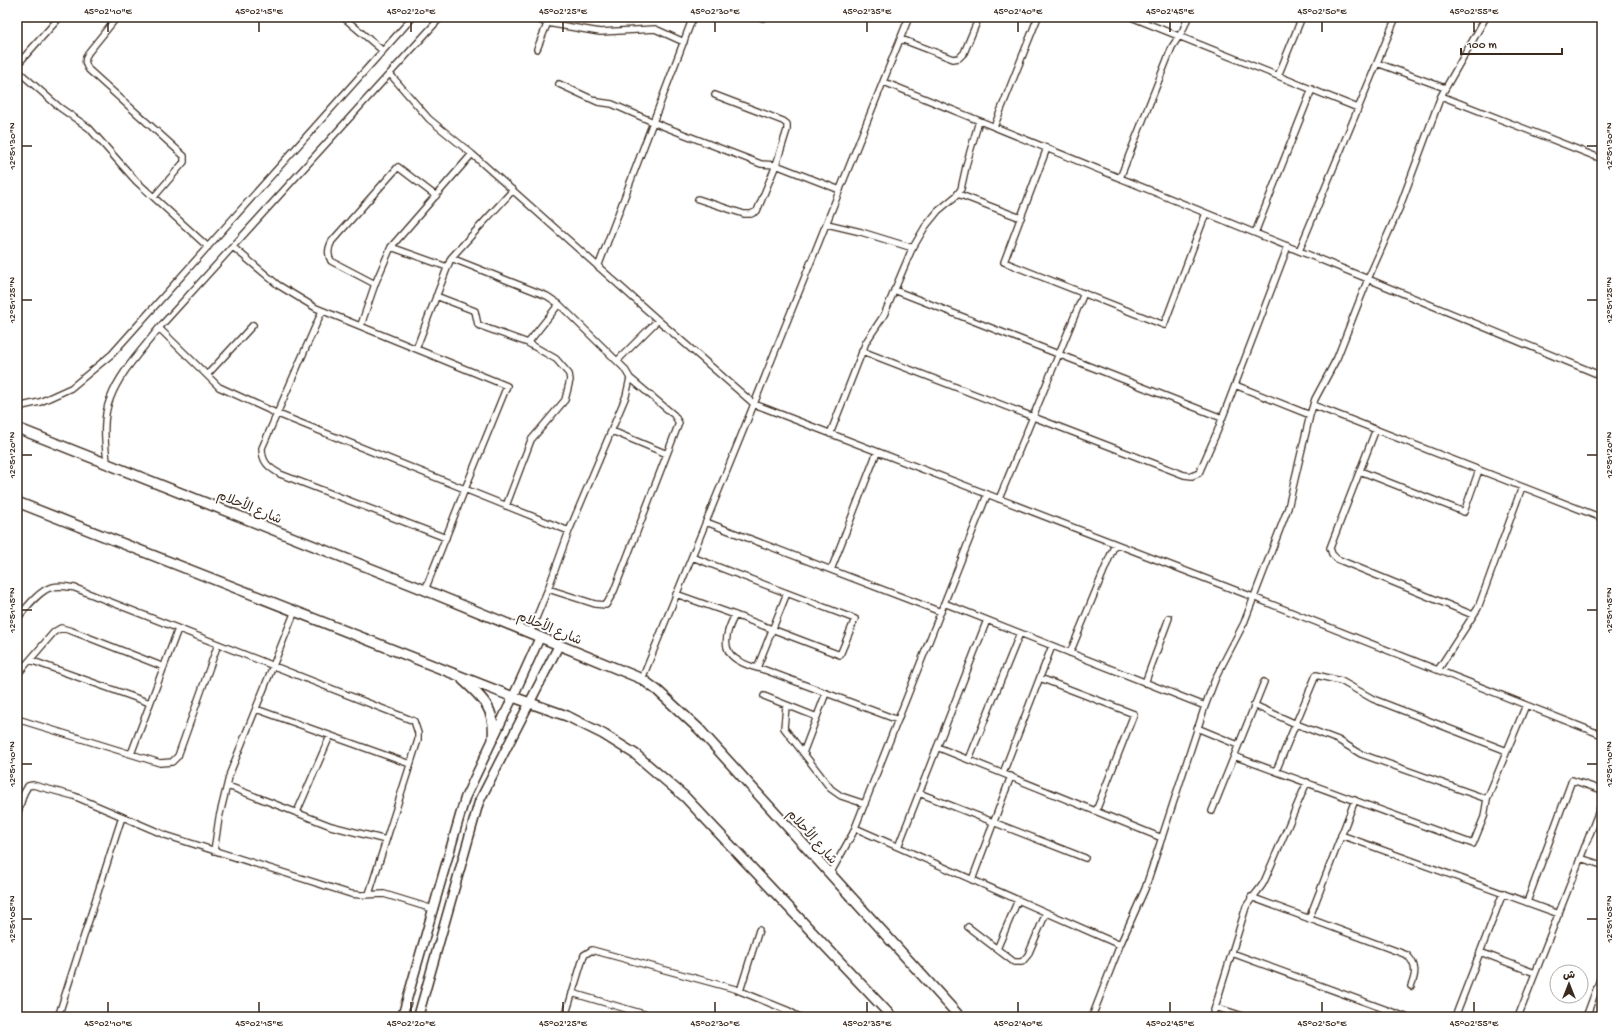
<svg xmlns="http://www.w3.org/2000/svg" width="1619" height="1034" font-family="'Gochi Hand','Playpen Sans Arabic',sans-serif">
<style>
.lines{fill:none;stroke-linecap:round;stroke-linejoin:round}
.minor-casing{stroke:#3b2a1e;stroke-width:8}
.secondary-casing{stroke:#3b2a1e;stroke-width:11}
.primary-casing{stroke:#3b2a1e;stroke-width:12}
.minor{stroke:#fff;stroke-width:5.5}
.secondary{stroke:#fff;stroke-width:8}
.primary{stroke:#fff;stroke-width:9}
.ticks{fill:none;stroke:#3b2a1e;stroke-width:1.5}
.labels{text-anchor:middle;stroke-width:4;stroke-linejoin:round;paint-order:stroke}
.street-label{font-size:13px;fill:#3b2a1e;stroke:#fff}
.neatline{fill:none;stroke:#3b2a1e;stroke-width:1.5}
.ticks-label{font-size:10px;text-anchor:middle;fill:#3b2a1e}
</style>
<rect width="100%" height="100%" fill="#fff"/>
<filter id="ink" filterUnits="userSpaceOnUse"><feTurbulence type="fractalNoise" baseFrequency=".025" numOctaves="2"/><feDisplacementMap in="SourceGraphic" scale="8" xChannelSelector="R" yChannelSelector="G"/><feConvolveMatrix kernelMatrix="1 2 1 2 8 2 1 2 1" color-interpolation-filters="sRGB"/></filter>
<g filter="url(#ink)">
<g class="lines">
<g class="minor-casing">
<path id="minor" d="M117,17L88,53C84,60 85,64 89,70L184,156V162L154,197
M343,17L383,51
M531,17L547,23L600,32L655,29L684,42
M760,17L763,18
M1131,17L1358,108
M901,39L953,59L959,58L964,53L979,17
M537,49L550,17
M1377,63L1445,88
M17,65L60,17
M17,70L59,107L89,128L136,181L208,247
M390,74L429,119L472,154L658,320L754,404L1253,597L1602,735
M1278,76L1302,17
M884,82L1368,279L1602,376
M559,84L598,102L612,104L660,125L761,164L776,165L840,190
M1441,96L1602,159
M994,127L1038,17
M1047,148L1004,262L1164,325L1206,213
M1120,178L1172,47L1183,30L1188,17
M958,194L1021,218
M698,199L744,214H751L757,211L776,165L787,130V124L783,121L715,95
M827,224L861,232L913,248
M1255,233L1312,89
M233,247L278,285L316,308L507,386L465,489L425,590
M391,247L447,267
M1299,251L1396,17
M451,258L547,296L559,304L624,368L630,378L626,396L569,531L548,589L530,633
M598,267L693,17
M375,284L331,261C327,254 328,248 332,241L398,167L436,196
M894,290L1222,418
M436,296L475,311L478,325L528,343L556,359L569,374L570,380L565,400L531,440L506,506
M322,311L262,448C262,462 268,467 280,474L446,538
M361,325L375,284L391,247L472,154
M159,328L219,387L278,414L569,531
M528,343L559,304
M416,349L451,258L513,190
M862,351L1184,475L1192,476L1199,473L1217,432L1288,246
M617,361L658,320
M207,375L253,325
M1235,385L1310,415
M1313,405L1602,518
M17,407L40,402L71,388L112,354L413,17
M1376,429L1330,548L1332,554L1337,559L1473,615
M612,431L667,454
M830,434L866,342L884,315L911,251L925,227L938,211L956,196L961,189L967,162L979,121
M107,462C105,442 102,419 110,399C120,372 142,350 159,328L441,17
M1360,471L1464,512L1479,470
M999,499L1084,293
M706,522L941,612
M831,570L877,452
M548,589L595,604L606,605L614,591L679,423L674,415L630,378
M676,594L735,615L840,655L855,619L692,557
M944,603L1205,706
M735,615C716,650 729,662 765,670L898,720
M17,619C25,609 40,589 53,587C60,585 68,587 75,588L414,721L418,733V740L369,894
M1070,653L1115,544
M30,660L150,703
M757,668L787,593
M1438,670L1478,608L1522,487
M17,675L54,632L61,628L72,631L164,667
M1040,678L1134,714L1096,811
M642,679L754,404L909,17
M1145,683L1169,618
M764,696L817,717
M1254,705L1296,724L1338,740L1361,754L1487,799
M786,706L784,728L831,789L841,796L865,804
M256,709L410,764
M17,719L160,763L172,762L178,756L218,644
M1197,728L1238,745
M937,747L1162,838
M803,753L826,693
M131,754L178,629
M1234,756L1473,844L1484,817L1487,799L1526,705
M969,759L1020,633
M1276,771L1316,675L1341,681L1373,699L1507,751
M1003,773L1052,646
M228,786L331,826L386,840
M919,793L1085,858
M1212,811L1264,682
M297,812L330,736
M17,815L24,793L28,786L33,785L74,796L165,835L351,894L361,895L384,894L433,909
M855,828L1120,945
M1341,835L1559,914
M898,847L987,620
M214,851L219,818L230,773L295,611
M1580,858L1602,865
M830,874L853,833L987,495
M972,880L1011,776
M1251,897L1407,955C1417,965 1416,974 1411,986
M1527,902L1572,780L1602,790
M1309,919L1355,800
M968,927L1014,962H1022L1028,955L1046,913
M997,949L1018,900
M1480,952L1535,973
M1232,953L1406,1017
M740,991L759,930
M572,993L654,1017
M1215,1007L1246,1017
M58,1017L122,817
M565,1017L584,955L592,950L735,989L789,1011L799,1017
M1092,1017L1120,945L1145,889L1205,706L1216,677L1244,623L1288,508L1310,415L1315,399L1337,358L1368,279L1399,209L1441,96L1486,17
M1212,1017L1246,907C1251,898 1259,891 1264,882L1307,782
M1455,1017L1503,893
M1518,1017L1602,803
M1586,1017L1602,974"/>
</g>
<g class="secondary-casing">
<path id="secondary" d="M402,1017L465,798L513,697L540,637
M418,1017L479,802L559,645"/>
</g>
<g class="primary-casing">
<path id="primary" d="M17,428L425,590L642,679L658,691L699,729L960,1017
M17,502L513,697L567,716L603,734L635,754L685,797L892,1017
M463,680C483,698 496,710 493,738"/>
</g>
<use href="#minor" class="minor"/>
<use href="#secondary" class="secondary"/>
<use href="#primary" class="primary"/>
</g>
</g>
<path class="ticks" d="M108,22V32M259,22V32M411,22V32M563,22V32M715,22V32M867,22V32M1018,22V32M1170,22V32M1322,22V32M1474,22V32M22,146H32M1587,146H1597M22,300H32M1587,300H1597M22,455H32M1587,455H1597M22,610H32M1587,610H1597M22,764H32M1587,764H1597M22,919H32M1587,919H1597M108,1002V1012M259,1002V1012M411,1002V1012M563,1002V1012M715,1002V1012M867,1002V1012M1018,1002V1012M1170,1002V1012M1322,1002V1012M1474,1002V1012"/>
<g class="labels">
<g class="street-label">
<text transform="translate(250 506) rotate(22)" y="5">شارع الأحلام</text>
<text transform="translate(550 627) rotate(22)" y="5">شارع الأحلام</text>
<text transform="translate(813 836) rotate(48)" y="5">شارع الأحلام</text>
</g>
</g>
<rect width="1619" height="1034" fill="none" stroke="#fff" stroke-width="44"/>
<g transform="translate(1569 984)"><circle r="19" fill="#ffffff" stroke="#b1aaa5"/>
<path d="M0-3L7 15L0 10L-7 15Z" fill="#3b2a1e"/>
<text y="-6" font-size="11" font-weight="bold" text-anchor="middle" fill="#3b2a1e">ش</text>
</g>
<path d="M1461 48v6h101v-6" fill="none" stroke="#3b2a1e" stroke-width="2"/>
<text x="1467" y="48" font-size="12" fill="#3b2a1e" stroke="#ffffff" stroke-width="3" paint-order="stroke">100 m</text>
<rect x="22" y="22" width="1575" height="990" class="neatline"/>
<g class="ticks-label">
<text x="108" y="14">45°02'10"E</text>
<text x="259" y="14">45°02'15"E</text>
<text x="411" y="14">45°02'20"E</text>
<text x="563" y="14">45°02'25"E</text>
<text x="715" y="14">45°02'30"E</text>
<text x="867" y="14">45°02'35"E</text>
<text x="1018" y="14">45°02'40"E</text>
<text x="1170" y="14">45°02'45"E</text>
<text x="1322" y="14">45°02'50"E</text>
<text x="1474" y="14">45°02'55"E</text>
<text transform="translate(11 146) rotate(-90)" y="4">12°51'30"N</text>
<text transform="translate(1608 146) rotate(-90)" y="4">12°51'30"N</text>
<text transform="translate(11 300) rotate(-90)" y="4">12°51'25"N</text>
<text transform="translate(1608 300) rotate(-90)" y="4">12°51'25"N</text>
<text transform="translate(11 455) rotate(-90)" y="4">12°51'20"N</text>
<text transform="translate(1608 455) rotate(-90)" y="4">12°51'20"N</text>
<text transform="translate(11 610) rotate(-90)" y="4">12°51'15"N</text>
<text transform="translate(1608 610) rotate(-90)" y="4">12°51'15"N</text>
<text transform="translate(11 764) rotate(-90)" y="4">12°51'10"N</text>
<text transform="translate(1608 764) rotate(-90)" y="4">12°51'10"N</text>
<text transform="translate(11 919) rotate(-90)" y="4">12°51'05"N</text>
<text transform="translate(1608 919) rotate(-90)" y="4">12°51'05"N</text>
<text x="108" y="1026">45°02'10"E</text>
<text x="259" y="1026">45°02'15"E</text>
<text x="411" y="1026">45°02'20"E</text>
<text x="563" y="1026">45°02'25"E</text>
<text x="715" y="1026">45°02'30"E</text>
<text x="867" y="1026">45°02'35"E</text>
<text x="1018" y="1026">45°02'40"E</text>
<text x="1170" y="1026">45°02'45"E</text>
<text x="1322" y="1026">45°02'50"E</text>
<text x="1474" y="1026">45°02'55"E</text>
</g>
</svg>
